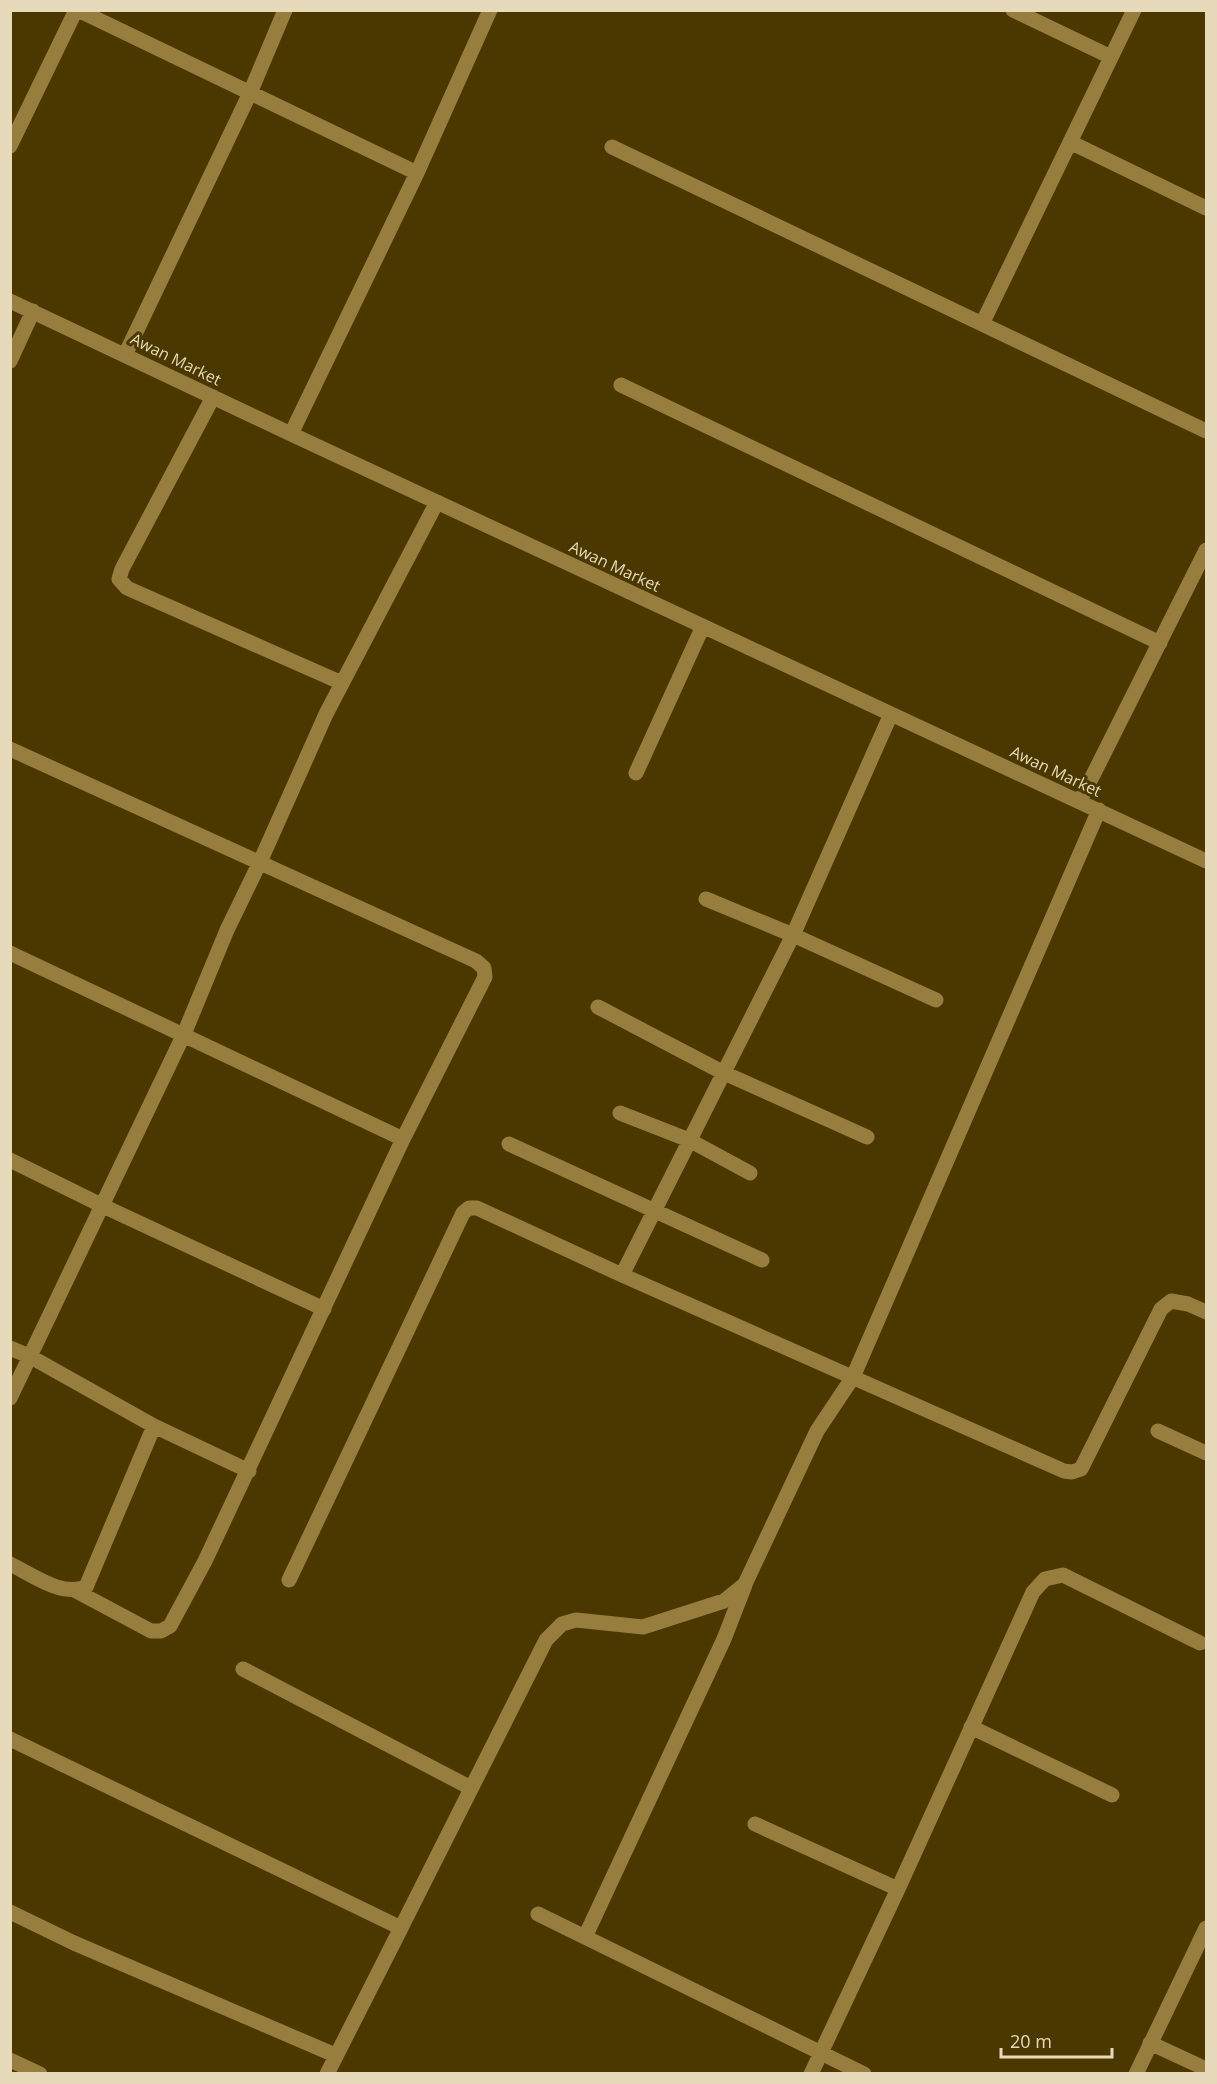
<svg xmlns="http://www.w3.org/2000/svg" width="1217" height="2084" font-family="'Open Sans',sans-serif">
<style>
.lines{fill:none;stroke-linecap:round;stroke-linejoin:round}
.minor{stroke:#987e3e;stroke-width:15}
.labels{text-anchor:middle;stroke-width:6;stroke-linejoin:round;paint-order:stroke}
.street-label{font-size:16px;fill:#e7daba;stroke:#4a3800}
</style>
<rect width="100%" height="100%" fill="#4a3800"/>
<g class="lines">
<path class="minor" d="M78,10L417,173
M1013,10L1111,57
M1070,142L1206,208
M10,146L76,10
M612,147L1206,431
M10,301L291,434L1206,861
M982,324L1134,10
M125,355L250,93L285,10
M10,361L33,311
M621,385L1160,643
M213,397L122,569L119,579L127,588L342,683
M291,434L417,173L490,10
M10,749L476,961L484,968L485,977L403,1139L205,1561L170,1626L161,1631H151L76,1591
M636,773L703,626
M1080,801L1206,550
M706,899L793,935L936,1000
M10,953L403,1139
M598,1007L724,1073L867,1137
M620,1113L689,1140L750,1173
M509,1144L762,1260
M10,1160L103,1206L324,1309
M622,1275L793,935L891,714
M10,1348L31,1357L154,1426L249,1471
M10,1398L184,1034L227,930L260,862L326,714L437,502
M1158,1431L1206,1453
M10,1564C33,1575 61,1597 86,1587L154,1426
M289,1580L463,1213L469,1208H477L622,1275L1064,1471L1072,1472L1081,1469L1161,1309L1171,1301L1188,1304L1206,1312
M243,1669L471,1788
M971,1727L1112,1795
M10,1739L401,1928L327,2074
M755,1824L898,1889
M10,1912L74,1943L335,2055
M538,1914L864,2074
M401,1928L546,1640L562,1624L576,1620L643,1627L724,1601L745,1584L817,1431L853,1377L1099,810
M585,1937L724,1639L745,1585
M1150,2043L1206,2069
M10,2060L40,2074
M811,2074L898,1889L1033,1592L1045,1579L1063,1575L1200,1643
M1136,2074L1206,1928"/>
</g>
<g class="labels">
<g class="street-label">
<text transform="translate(176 359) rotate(26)" y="6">Awan Market</text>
<text transform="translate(615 566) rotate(25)" y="6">Awan Market</text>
<text transform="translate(1056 771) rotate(25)" y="6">Awan Market</text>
</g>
</g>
<rect width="1217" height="2084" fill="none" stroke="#e7daba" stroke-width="24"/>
<path d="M1001 2048v9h111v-9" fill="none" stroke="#e7daba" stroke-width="3"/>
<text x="1010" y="2048" font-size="18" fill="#e7daba" stroke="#4a3800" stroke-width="4.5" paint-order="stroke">20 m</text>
</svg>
